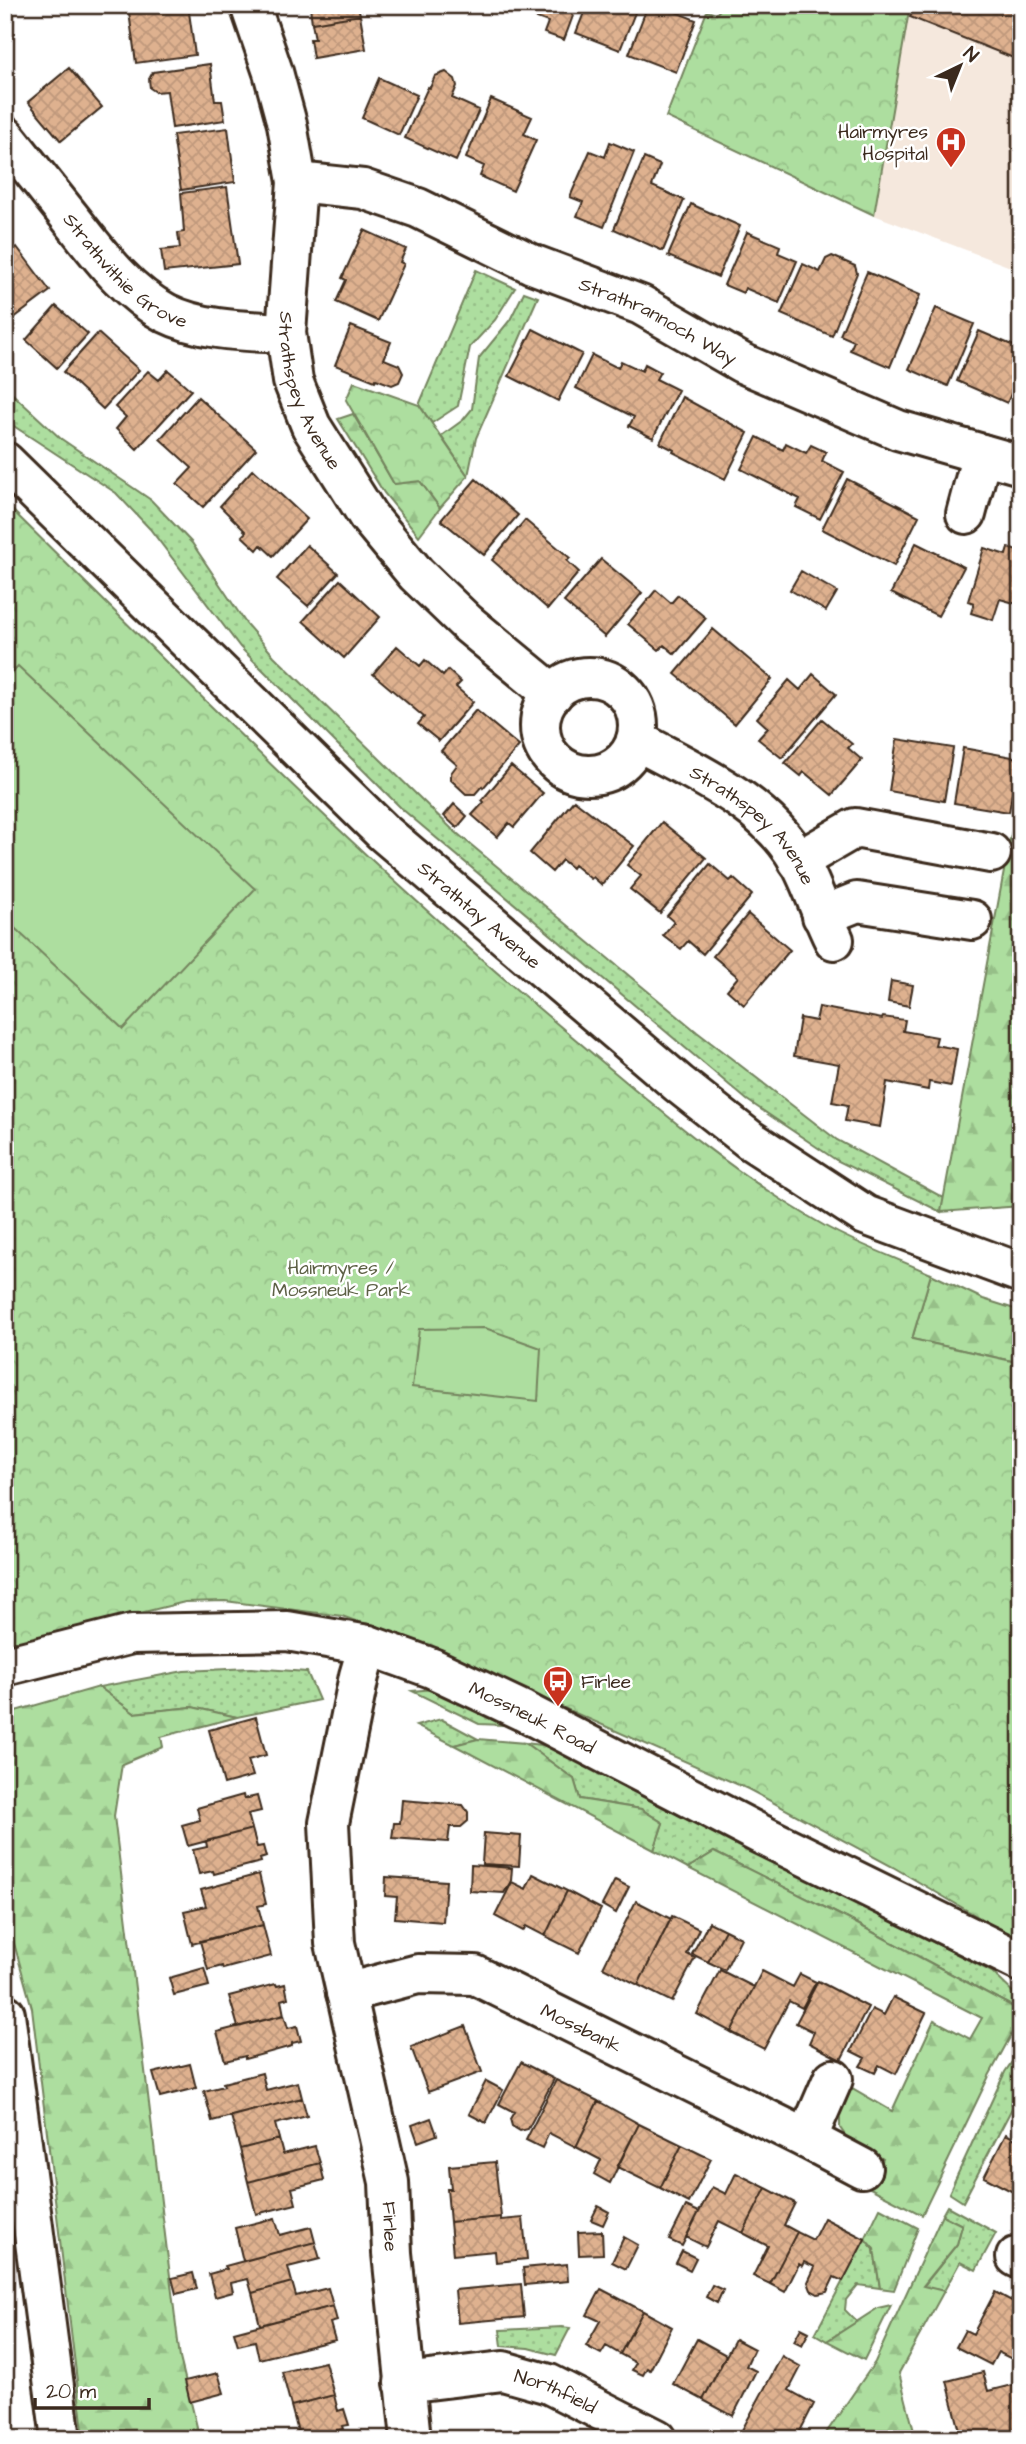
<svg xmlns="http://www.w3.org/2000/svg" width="1026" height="2444" font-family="'Architects Daughter',sans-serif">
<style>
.built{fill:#f5e8dd}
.grass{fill:url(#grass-dots);stroke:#74845e;stroke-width:2}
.forest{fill:url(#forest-firs);stroke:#74845e;stroke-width:2}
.park{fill:url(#park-crowns);stroke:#74845e;stroke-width:2}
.pitch{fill:#adde9f;stroke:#74845e;stroke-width:2}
.building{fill:url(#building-cross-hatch);stroke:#3b2a1e;stroke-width:2}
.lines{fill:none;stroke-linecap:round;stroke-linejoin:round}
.minor-casing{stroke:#3b2a1e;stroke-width:44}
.minor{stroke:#fff;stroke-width:38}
.labels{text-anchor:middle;stroke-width:5;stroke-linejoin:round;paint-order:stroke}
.poi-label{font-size:19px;fill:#3b2a1e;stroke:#fff;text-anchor:end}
.street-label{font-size:19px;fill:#3b2a1e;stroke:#fff}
.park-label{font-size:19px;fill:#5d6045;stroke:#fff}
</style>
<defs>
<pattern id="grass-dots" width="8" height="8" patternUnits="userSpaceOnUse" patternTransform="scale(1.75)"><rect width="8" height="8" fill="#adde9f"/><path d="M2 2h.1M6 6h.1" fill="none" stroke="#96bf88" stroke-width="1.8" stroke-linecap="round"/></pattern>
<pattern id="forest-firs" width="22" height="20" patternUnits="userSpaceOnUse" patternTransform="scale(1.75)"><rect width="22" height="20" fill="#adde9f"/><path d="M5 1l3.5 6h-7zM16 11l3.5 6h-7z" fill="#96bf88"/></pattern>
<pattern id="park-crowns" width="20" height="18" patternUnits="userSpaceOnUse" patternTransform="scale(1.75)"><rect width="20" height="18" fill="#adde9f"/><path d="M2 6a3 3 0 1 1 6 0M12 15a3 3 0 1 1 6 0" fill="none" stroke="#96bf88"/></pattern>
<pattern id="building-cross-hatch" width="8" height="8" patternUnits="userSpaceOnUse" patternTransform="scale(1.75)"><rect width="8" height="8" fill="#deb18f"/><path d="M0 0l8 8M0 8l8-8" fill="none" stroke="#bf987b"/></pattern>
</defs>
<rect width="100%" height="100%" fill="#fff"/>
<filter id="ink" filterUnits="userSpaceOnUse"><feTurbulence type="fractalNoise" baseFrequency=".0143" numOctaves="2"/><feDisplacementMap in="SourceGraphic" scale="14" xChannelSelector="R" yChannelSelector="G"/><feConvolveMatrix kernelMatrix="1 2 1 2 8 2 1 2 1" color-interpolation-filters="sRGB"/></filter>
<g filter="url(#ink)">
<path class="built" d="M910,5H1021V271L874,215Z"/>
<path class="grass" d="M476,270L515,288L495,320L470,347L458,406L432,423L419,405Z
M524,292L538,297L476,438L468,476L441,436L463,420L472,409L479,358L510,320Z
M5,387L60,438L151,500L192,543L247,625L274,656L452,829L697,1032L837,1140L944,1198L941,1212L836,1160L747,1100L402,809L240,647L150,529L116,493L6,421Z
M251,1668L307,1672L319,1700L237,1717L192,1707L134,1713L99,1687L184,1671Z
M434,1689L503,1725L479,1724L412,1691Z
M441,1719L478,1739L454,1745L416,1726Z
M525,1743L550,1746L992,1972L1021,2000V2011L848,1919L714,1852L688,1868L654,1850L663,1823L641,1809L580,1799L574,1779Z
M1018,2053L1021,2054V2091L963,2202L949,2193L1005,2072Z
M947,2206L996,2233L976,2270L960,2262L944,2291L923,2287L957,2244L962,2225L942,2215Z
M865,2239L874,2249L880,2288L858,2285L846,2300L845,2310L857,2322L827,2341L815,2334Z
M562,2327L570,2328L556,2355L528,2348L502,2346L500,2330Z"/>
<path class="forest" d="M353,414L394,484L420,481L440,508L419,536L384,493L338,419Z
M1021,792V1206L941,1212L1009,844Z
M931,1274L983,1299L1021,1311V1363L912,1339Z
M99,1687L134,1713L192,1707L237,1717L161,1737L163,1747L122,1764L114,1816L180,2358L200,2439H84L32,2008L5,1911V1714Z
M478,1739L525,1743L574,1779L580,1799L641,1809L663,1823L654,1850L454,1745Z
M714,1852L848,1919L1021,2011V2017L989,2076L922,2215L870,2188L883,2159L848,2139L840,2128V2111L852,2088L892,2111L934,2020L970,2039L982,2018L688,1868Z
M880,2208L918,2228L894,2290L880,2288L874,2249L865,2239Z
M942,2215L962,2225L957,2244L923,2286L944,2291L899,2373L916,2439H822L875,2362Z
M891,2305L864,2360L827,2341L878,2308Z"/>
<path class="park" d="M724,5H910L874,215L666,117L707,11L716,14Z
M354,382L419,405L468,476L440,508L420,481L394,484L346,400Z
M5,503C183,678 358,857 549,1017C639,1092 722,1168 825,1226C859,1245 896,1258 931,1274L912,1339L1021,1363V1942L893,1867L748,1789L423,1646L342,1616L225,1601L185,1602L5,1646Z"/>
<path class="pitch" d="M18,666L255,889L123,1029L5,919V680Z
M485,1328L541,1348L538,1401L412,1387L419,1329Z"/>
<path class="building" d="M128,5H188L195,55L136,63Z
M304,5H358L360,15L312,23L310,7L304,8Z
M526,5H577L564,40L544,33L548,22L523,13Z
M587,5H638L620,50L576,33Z
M648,5H658L696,20L676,72L629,54Z
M915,5H1021V61L910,17Z
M360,15L366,49L313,58L310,39H315L312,23Z
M210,64L215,101H222L225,120L172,128L167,91L156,92L150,88L149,79L153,72Z
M69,68L102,107L61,141L28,102Z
M446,72L455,79L457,86L452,98L479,110L456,161L405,138L428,87L430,88L435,76Z
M379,78L417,95L399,135L362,118Z
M491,99L532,117L524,134L536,140L513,191L480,176L484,166L466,158Z
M228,128L235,182L181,190L173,135Z
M610,142L634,152L604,227L577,216L583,202L570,197L590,151L605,157Z
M644,158L660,165L652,186L684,200L663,251L614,229Z
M227,187L238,264L164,272L161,250L180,248L178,233L184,232L181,193Z
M691,204L740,226L718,277L668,256Z
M364,230L406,249L400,262L404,264L378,321L336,302L346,280L342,278Z
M747,232L780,246L778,253L797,261L779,303L745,288L743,293L724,285Z
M17,247L50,291L6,324L5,256Z
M832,256L855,266L857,273L832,336L781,314L803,264L820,272L826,259Z
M867,272L920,295L890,367L850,350L854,341L840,335Z
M56,306L88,334L57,368L26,340Z
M936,308L974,324L948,386L909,369Z
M351,326L391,342L384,359L399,365L403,373L399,382L392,385L376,379L375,381L335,365Z
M533,329L582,354L558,401L509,376Z
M979,331L1021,349V371L1007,403L957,381Z
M98,333L139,370L103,409L63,372Z
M592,355L618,368L621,361L642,371L645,364L660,372L656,379L678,390L653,438L629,426L634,417L576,388Z
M168,370L191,390L137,449L116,429L126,417L115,407L148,371L159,380Z
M198,397L256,449L203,507L177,484L192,468L160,439Z
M682,397L748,433L725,479L673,452L674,450L660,443Z
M757,437L783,450L786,443L806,453L811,445L826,452L822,461L844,472L820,519L796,507L800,499L741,469Z
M253,469L307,519L273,556L261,545L257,550L242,536L246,532L220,506Z
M476,479L518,515L484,555L441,520Z
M847,479L919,516L894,566L822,529Z
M525,520L570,558L567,561L579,572L548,609L492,560Z
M916,543L964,567L938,616L891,593Z
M307,545L338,573L308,606L277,579Z
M984,548L1006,555L1008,548L1021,552V605L1000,599L993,620L971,613L974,603L968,601Z
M601,559L642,593L605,637L564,602Z
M801,571L837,592L826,611L790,590Z
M340,580L380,617L344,658L303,621Z
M656,590L671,603L678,595L706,618L675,654L664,645L659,650L628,624Z
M713,629L772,679L735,724L675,674Z
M397,646L420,666L425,660L443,676L448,670L461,682L456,687L473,702L439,741L418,724L424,717L373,674Z
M813,674L836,694L782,758L758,739L768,728L757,718L789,680L800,690Z
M476,710L519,746L483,788L482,786L475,794H466L451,780V773L457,765L441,751Z
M822,719L852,744L848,748L862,760L832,795L804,772L801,776L785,763Z
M897,739L953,748L944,801L889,791Z
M963,748L1018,758L1009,812L954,803Z
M511,766L543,793L514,827L509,823L497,837L472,815L484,802L482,800Z
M574,800L634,846L602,885L593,877L591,879L574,865L572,868L562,860L552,872L530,853Z
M454,804L467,816L457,828L444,816Z
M662,822L706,858L660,913L630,889L641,876L627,865Z
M710,864L730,881L733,878L752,895L703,954L688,941L681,949L663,935L674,922L667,916Z
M748,914L790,950L744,1005L727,990L738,977L713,956Z
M891,981L913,985L909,1006L888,1002Z
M819,1007L882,1019L883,1017L905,1020L903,1031L937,1037L935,1045L957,1049L951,1086L929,1082L928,1090L887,1082L880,1127L845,1121L848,1105L832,1102L839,1064L794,1056L800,1018L816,1021Z
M256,1717L266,1755L248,1760L253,1776L224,1784L209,1730Z
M243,1795L244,1799L257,1796L261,1811L248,1814L252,1829L188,1846L182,1825L200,1820L197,1808Z
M402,1800L463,1805L468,1812V1821L461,1827H450L448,1842L392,1838L394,1823H400Z
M252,1829L257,1847L263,1846L266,1857L260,1859L261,1862L214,1874L213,1871L199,1874L193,1850L207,1847L206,1841Z
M484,1833L521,1836L519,1866L482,1864Z
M471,1865L512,1868L511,1881L504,1893L470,1891Z
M259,1874L266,1904L258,1906L263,1925L192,1944L184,1911L206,1906L201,1890Z
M533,1874L567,1891L545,1936L526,1926L523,1931L495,1916L512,1882L526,1889Z
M386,1877L446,1881L443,1922L395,1918L397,1897L385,1896Z
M615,1880L629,1887L616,1913L602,1905Z
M567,1891L601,1909L579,1953L545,1936Z
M636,1901L671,1919L638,1985L603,1967Z
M672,1916L699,1929L687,1954L695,1958L672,2002L638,1985Z
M709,1922L725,1930L708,1962L692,1954Z
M263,1925L271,1956L223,1969L222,1966L208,1970L200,1941Z
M725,1930L741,1938L725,1970L708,1962Z
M204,1968L209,1986L174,1995L169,1978Z
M720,1970L754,1987L731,2032L697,2014Z
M762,1971L793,1987L800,1974L816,1982L802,2008L789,2001L764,2049L731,2032Z
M818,1981L868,2007L841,2060L809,2043L814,2032L796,2023Z
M276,1984L277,1986L285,1984L288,1998L281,2000L284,2015L238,2027L229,1996Z
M893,1997L926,2013L896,2074L879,2065L875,2073L860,2066L865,2058L851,2051L872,2009L884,2015Z
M284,2015L288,2028L297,2026L301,2041L292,2043V2046L245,2059V2056L225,2061L217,2032Z
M465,2026L482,2072L428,2092L411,2047Z
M521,2062L554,2079L528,2129L520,2131L512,2126L510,2119L514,2112L499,2104Z
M190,2064L196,2088L160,2097L153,2073Z
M262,2073L266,2090L298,2082L302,2098L212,2121L204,2091L224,2086L223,2083Z
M556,2080L598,2101L576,2147L549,2133L542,2148L526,2140Z
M486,2081L503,2090L486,2123L469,2114Z
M302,2098L307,2116L275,2124L279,2139L240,2149L231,2116Z
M598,2101L639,2124L610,2183L594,2174L601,2160L576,2147Z
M431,2118L437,2135L418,2142L412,2125Z
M639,2124L682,2145L660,2188L617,2167Z
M1006,2134L1021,2142V2196L984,2177Z
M279,2139L283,2154L315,2146L320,2163L248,2182L240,2149Z
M682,2145L711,2159L689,2203L660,2188Z
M495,2162L501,2217L450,2222L447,2189H451L449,2166Z
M320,2163L324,2180L292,2188L296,2204L256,2214L248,2182Z
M736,2173L766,2188L743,2233L719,2221L706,2247L686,2237L712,2187L726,2194Z
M766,2188L795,2203L784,2225L797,2232L770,2284L753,2276L768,2246L743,2233Z
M598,2206L609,2212L603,2225L591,2220Z
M686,2206L699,2212L682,2246L669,2240Z
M501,2217V2220L523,2218L527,2259L496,2262L495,2251L453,2255L450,2222Z
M275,2218L280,2235L311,2227L315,2242L243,2261L235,2228Z
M824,2218L865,2239L843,2281L834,2277L827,2292L818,2294L811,2290L808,2282L815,2267L804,2262L802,2266L799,2264L785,2292L770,2284L797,2232L813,2240Z
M602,2231L603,2254L579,2255L578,2232Z
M624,2237L638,2245L626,2269L612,2262Z
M315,2242L320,2259L288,2267L292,2282L252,2293L248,2279L231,2283L233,2292L215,2297L209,2274L227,2269L225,2266Z
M682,2251L696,2258L690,2270L676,2263Z
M567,2264L568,2281L525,2285L523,2268Z
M193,2273L197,2289L176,2294L172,2278Z
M292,2282L296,2296L328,2288L333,2306L260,2325L252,2293Z
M521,2284L524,2317L458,2323L455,2290Z
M712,2285L723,2290L717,2303L706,2297Z
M601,2289L643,2311L620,2354L606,2346L601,2354L586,2346L600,2321L587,2315Z
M995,2292L1021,2306V2358L1018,2362L998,2352L991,2365L956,2347L965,2330L973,2334Z
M333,2306L337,2321L330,2323L335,2340L259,2359L255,2341L238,2345L234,2332Z
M643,2311L672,2327L650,2370L647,2368L643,2375L632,2370L636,2363L620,2354Z
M801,2328L809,2332L802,2345L794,2341Z
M697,2339L726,2355L703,2400L673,2384Z
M735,2339L754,2349L746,2366L756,2371L733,2416L703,2400Z
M782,2356L801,2367L789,2390L814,2404L796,2439L772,2437L759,2439L742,2430Z
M325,2362L334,2395L291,2406L282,2372Z
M983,2372L988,2391L1016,2384L1021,2404V2439H962L947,2381Z
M218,2373L224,2393L190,2402L185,2381Z
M334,2395L338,2411L344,2409L349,2425L342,2426L343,2429L300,2439L291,2406Z"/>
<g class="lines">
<g class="minor-casing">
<g id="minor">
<path id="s1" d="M250,5L273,72L287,124L297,182L286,333L293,381L311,426L368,516L416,574L467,623L553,694"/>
<path id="s2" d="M5,136C27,164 50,192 72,220C99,254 126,292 166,313C202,331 247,331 286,333"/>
<path id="s3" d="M297,182L363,189L418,208L532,264L641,305L742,363L898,430L1021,465"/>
<path id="s4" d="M5,462L383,832L679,1084L750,1140L865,1215L1021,1273"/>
<path d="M966,514L982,454"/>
<circle cx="589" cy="726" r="49"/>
<path id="s5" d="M636,740C694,772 765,801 799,861C813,886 821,915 834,940"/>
<path d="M798,861L855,828L991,853"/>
<path d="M822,916L857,902L972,920"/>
<path id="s6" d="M368,1645L359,1676L329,1823L335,1943L389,2182L392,2253L411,2439"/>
<path id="s7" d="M5,1666L132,1634L287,1631L368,1645L432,1668L523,1711L758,1833L1021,1962"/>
<path id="s8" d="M346,1993L418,1974L475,1975L807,2139L862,2168"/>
<path d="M5,2014L61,2439"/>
<path d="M807,2139L833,2079"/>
<path d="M1016,2257L1021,2259"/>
<path id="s9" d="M404,2383L503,2371L549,2384L657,2439"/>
</g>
</g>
<use href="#minor" class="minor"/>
</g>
</g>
<defs>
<g id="hospital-pin" transform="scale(1.575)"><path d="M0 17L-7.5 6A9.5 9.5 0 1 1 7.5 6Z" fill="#c8321e" stroke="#fff"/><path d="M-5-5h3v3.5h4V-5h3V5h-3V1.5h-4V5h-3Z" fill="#fff"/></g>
<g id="bus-pin" transform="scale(1.575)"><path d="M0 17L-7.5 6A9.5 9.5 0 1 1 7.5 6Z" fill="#c8321e" stroke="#fff"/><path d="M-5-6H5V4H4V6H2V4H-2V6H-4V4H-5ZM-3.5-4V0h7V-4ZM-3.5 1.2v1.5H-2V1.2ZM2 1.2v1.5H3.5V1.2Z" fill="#fff"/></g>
</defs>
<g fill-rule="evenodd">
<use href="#hospital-pin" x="951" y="142"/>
<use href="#bus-pin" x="558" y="1681"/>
</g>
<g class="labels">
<g class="poi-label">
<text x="928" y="138">Hairmyres<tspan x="928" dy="22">Hospital</tspan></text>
<text x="581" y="1688" text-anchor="start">Firlee</text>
</g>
<g class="street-label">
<text dy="7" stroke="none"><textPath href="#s2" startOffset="182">Strathvithie Grove</textPath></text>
<text dy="7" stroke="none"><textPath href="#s3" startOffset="390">Strathrannoch Way</textPath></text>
<text dy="7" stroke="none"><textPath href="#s1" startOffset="397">Strathspey Avenue</textPath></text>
<text dy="7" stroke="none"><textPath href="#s5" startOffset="147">Strathspey Avenue</textPath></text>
<text dy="7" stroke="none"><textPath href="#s4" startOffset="656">Strathtay Avenue</textPath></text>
<text dy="7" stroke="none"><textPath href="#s7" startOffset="548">Mossneuk Road</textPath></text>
<text dy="7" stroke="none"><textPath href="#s8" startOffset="250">Mossbank</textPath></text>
<text dy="7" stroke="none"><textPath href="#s6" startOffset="592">Firlee</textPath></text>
<text dy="7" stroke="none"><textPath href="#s9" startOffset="156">Northfield</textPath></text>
</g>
<g class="park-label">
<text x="341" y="1274">Hairmyres /<tspan x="341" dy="22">Mossneuk Park</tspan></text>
</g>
</g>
<rect width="1026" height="2444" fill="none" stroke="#fff" stroke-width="28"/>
<rect x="14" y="14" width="998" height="2416" fill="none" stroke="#3b2a1e" stroke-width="2.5" filter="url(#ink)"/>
<g transform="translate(960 66) rotate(43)" stroke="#ffffff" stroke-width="5" paint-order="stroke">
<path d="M0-5L12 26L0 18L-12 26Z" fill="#3b2a1e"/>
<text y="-10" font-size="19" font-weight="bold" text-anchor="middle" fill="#3b2a1e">N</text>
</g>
<path d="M35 2398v10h114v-10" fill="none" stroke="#3b2a1e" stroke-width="3.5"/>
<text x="46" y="2398" font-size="21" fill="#3b2a1e" stroke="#ffffff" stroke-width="5" paint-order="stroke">20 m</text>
</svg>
